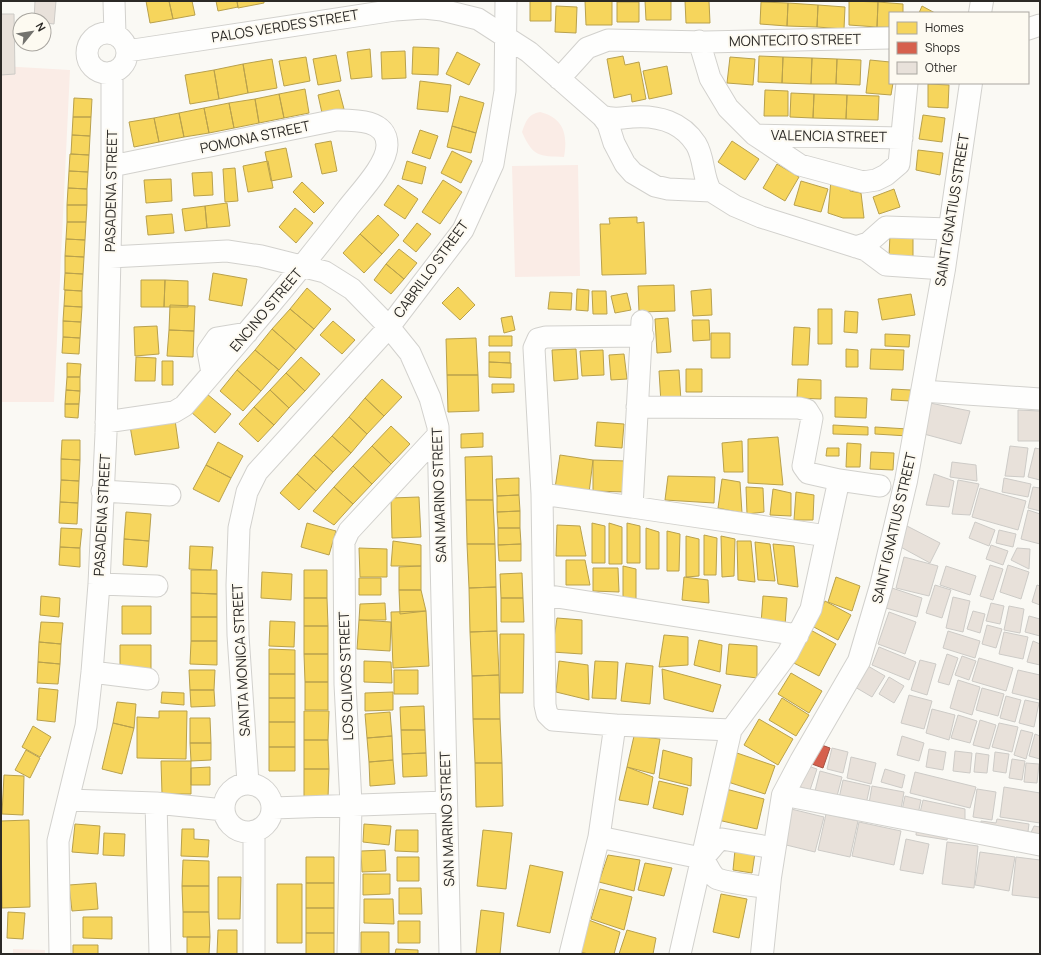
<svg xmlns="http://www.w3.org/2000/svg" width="1041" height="955" font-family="Manrope,sans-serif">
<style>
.green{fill:#faece6}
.homes{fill:#f6d55c;stroke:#b9a14c}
.shops{fill:#d6604d;stroke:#a35041}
.building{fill:#e8e1da;stroke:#cdcbc7}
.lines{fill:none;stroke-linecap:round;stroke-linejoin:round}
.street-casing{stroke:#d2d1cd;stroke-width:23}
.secondary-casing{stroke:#d2d1cd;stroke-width:24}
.street{stroke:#fefefd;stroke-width:21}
.secondary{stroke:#fefefd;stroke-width:22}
.labels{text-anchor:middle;stroke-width:4;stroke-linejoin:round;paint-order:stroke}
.street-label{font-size:14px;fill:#2b2926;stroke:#fdfaf1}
</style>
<rect width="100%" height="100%" fill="#faf9f4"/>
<path class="green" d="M1,66L70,70L54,402H1Z
M540,112C564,118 568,135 564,157C539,156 533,157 522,132C526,121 528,114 540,112Z
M578,165L580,276L515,277L512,166Z
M13,949L45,950V954H13Z"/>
<path class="homes" d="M146,1H169L173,19L150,23Z
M169,1H192L195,15L173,19Z
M216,1H237L238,7L218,11Z
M237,1H264V3L238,8Z
M530,1H551V21H530Z
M585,1H612V25H586Z
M645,1H671V20H646Z
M685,1H709L710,23H686Z
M849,1L878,2L877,27L849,25Z
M617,2H639V22H617Z
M761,2L788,3L787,26L760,24Z
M878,2L903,4V13H890V27H877Z
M788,3L818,5L817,27L787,26Z
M818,5L845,7L844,29L817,27Z
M556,6L577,7L576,33L555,32Z
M922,6L935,13H919Z
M413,47L439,48L438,75L412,74Z
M370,49L372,77L351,79L347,52Z
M405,51L406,78L382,79L381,52Z
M457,52L480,64L469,85L446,74Z
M336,55L341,81L318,85L313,59Z
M623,56L625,65L639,62L646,99L632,102L631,94L614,98L607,59Z
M759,56L783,57L782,83L758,82Z
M306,57L310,81L284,86L279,61Z
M730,57L755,59L753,85L727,83Z
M783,57L812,58L811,84L782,83Z
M812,58L837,59L836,84H811Z
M272,59L277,88L248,93L243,64Z
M837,59L861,60L860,85L836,84Z
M870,60L890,62V83H893L891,95L866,93Z
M243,64L248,93L219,99L214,70Z
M667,66L672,94L649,99L643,71Z
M214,70L219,99L190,104L185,75Z
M420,81L451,85L448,112L417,109Z
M928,84L949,85L948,108L928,107Z
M305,89L309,113L284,118L279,94Z
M339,90L344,109L322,113L318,95Z
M765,90L788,91V116H764Z
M791,93L814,94L813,118L790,117Z
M279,94L284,118L259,123L255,99Z
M814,94L847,95L846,119L813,118Z
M847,95L879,96L878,120L846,119Z
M460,96L484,103L476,133L452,126Z
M74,98L92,99L91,117H73Z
M255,99L259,123L234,128L229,103Z
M229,103L234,128L209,133L204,108Z
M204,108L209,133L184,137L179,113Z
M179,113L184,137L159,142L154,118Z
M923,115L945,118L942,142L919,139Z
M73,117H91L90,136L72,135Z
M154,118L159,142L134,147L129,122Z
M452,126L476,133L471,153L447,147Z
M420,130L438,136L430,159L412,153Z
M72,135L90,136L89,155L71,154Z
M331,141L337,171L322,174L315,144Z
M732,141L759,159L745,180L718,162Z
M286,148L292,177L271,181L265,152Z
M918,150L943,153L940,175L916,170Z
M452,151L472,161L461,183L441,173Z
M70,154L89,155L88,172L69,171Z
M268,161L273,188L248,192L243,166Z
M407,161L426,167L422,184L402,179Z
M777,164L799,177L785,201L763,188Z
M235,168L238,201L225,202L223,169Z
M69,171L88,172L87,189L68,188Z
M212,172L213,195L194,196L192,173Z
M171,179L172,201L146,203L144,180Z
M443,180L462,192L440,224L422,212Z
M831,180L849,183L850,191L861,193L864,218H843L828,213Z
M801,181L828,189L821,212L794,205Z
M302,182L324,203L314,213L293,192Z
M398,185L418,199L405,219L384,205Z
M68,188L87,189V205H67Z
M894,189L900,207L879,214L873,197Z
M227,203L230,226L207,228L205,206Z
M67,205H87L86,222H67Z
M205,206L207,228L185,231L182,209Z
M295,208L313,223L296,243L279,227Z
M172,214L174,233L148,235L146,216Z
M378,215L399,235L382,254L360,234Z
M637,217V223L644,222L646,274L602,275L600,224H610L609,218Z
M67,222H86L85,240L66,239Z
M417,223L431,234L416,252L403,241Z
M360,234L382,254L364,273L343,253Z
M890,234L913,235V257L889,256Z
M66,239L85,240L84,257L65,256Z
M399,249L417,263L404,279L386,264Z
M65,256L84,257L83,274L65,273Z
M386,264L404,279L391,294L374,280Z
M65,273L83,274L82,291L64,290Z
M213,273L247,279L242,306L209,300Z
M141,280H165L164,307H141Z
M165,280L188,281V307H164Z
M674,285L675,311L639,312L638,286Z
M458,287L475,305L460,320L442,303Z
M307,288L331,309L314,329L290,309Z
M577,289L589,290L588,311L576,310Z
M711,289L712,315L693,316L691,291Z
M65,290L82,291V307L64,306Z
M592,291H606L607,314H593Z
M550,292L572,293L571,310L548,309Z
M627,293L631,310L615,313L611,296Z
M911,294L915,315L882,320L878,299Z
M170,305L195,306L194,331L169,330Z
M64,306L82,307L81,322L63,321Z
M290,309L314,329L296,350L272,329Z
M818,309H832V344H818Z
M845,311L858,312L857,333L844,332Z
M512,316L515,330L504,333L501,318Z
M668,318L671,352L657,353L655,319Z
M692,320H709L710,340L693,341Z
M63,321L81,322L80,338L63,337Z
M333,321L355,340L342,354L320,335Z
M157,326L159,354L135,356L134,327Z
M794,327L810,328L808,365H792Z
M272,329L296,350L279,370L255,350Z
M169,330L194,331L193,357L167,356Z
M711,333H730V358H711Z
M885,334L910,335L909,347L885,346Z
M489,336H512V346H489Z
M63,337L80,338L79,354L62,353Z
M476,338L478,375H447L446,339Z
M576,349L578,379L554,381L552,350Z
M846,349L858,350V367H846Z
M871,349L904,350L903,370L870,369Z
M255,350L279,370L261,391L237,370Z
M603,350L604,375L582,376L580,351Z
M489,352H510V363L489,362Z
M624,354L627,379L611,380L609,355Z
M136,357L156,358L155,381H135Z
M301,357L320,374L305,391L286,373Z
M162,361H173V385H162Z
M489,362L511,363V378L489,377Z
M67,363L81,364L80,377H67Z
M686,369H702V392H686Z
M237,370L261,391L243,411L220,391Z
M679,370L681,401L661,403L659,371Z
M286,373L305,391L289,408L270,390Z
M447,375H478L479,411L448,412Z
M67,377H80V391L66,390Z
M382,379L402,397L384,416L365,398Z
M798,379L821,380V399L797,398Z
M492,384H514V392L492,393Z
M892,389L911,390V401L891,400Z
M66,390L80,391L79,404H65Z
M270,390L289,408L274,425L254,407Z
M207,394L231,414L215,433L191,412Z
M835,397L867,398L866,418L835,417Z
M365,398L384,416L367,434L349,417Z
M65,404H79L78,418L65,417Z
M254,407L274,425L258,442L239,424Z
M349,417L367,434L351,453L332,436Z
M175,420L179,448L135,455L130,426Z
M597,422L624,424L622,448L595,446Z
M833,425L868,427V435L833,434Z
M391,426L410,444L391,464L372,446Z
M875,427L908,429V436L875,434Z
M483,433V447L461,448V434Z
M332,436L351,453L333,472L314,455Z
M778,437L783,485L748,483V439Z
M62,440H80V460L61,459Z
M742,441L743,472H724L722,443Z
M218,442L243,456L231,478L206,465Z
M847,443L861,444L860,467H846Z
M372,446L391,464L372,484L353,466Z
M827,448H839V456H826Z
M871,452L894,453L893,470L870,469Z
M314,455L333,472L316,491L297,474Z
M560,455L593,460L589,493L555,488Z
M492,456L493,500H466L465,457Z
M61,459L80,460L79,481L61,480Z
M593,460L627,461L626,492L593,491Z
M206,465L231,478L219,502L193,489Z
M353,466L372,484L353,504L334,487Z
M297,474L316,491L299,510L280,493Z
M668,476L715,477L714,503L665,500Z
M519,478V495L497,496L496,479Z
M722,479L740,482L742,513L718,508Z
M61,480L79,481L78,503L60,502Z
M334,487L353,504L334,525L313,511Z
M746,487L763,488L764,512L747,514Z
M773,489L791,493V516L770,515Z
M796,492L814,495L813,520H794Z
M519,495L520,511L497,512V496Z
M419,497L421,537L392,538L391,498Z
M466,500H493L495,544H467Z
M60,502L78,503L77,524L59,523Z
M520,511V528H498L497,512Z
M126,512L151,514L149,541L124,539Z
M307,523L336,531L329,555L301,547Z
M592,523L605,526V563H592Z
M609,523L622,527V564H609Z
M627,523L640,526V563H627Z
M557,525L580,526L586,556H556Z
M61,528L82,529L80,548L60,547Z
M498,528H520L521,544L498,545Z
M646,528L659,532V569H646Z
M667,531L680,534L679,571H667Z
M704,535L717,538L716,575H704Z
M686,536L699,539V576L686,577Z
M721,536L735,539L734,576L722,577Z
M124,539L149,541L147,567L123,565Z
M393,541L421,545V566H391Z
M737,541H751L755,582L738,580Z
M755,542L770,544L775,581L758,580Z
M467,544H495L496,587L469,588Z
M521,544V561H499L498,545Z
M773,544L794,546L798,587L778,584Z
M190,546L213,547L211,570L189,569Z
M60,547L80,548V567L59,565Z
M359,548L387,549V577H360Z
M566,560H585L590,585H566Z
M421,566V590H399V567Z
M623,566L636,569V606H623Z
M593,568H618L619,592L593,591Z
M191,570H217V594L191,593Z
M304,570H327V598H304Z
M262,572L292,574L291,600L261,598Z
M522,573L523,598H501L500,574Z
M684,577L708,580L709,603L682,600Z
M836,577L860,586L852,611L828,602Z
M359,578H381V595H359Z
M496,587L497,631L470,632L469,588Z
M399,590H421L426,611L400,614Z
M191,593L217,594V617H191Z
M41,596L60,598L59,617L40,615Z
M763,596L787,598L785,626L761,624Z
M304,598H327L328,626H304Z
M501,598H523L524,622H501Z
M825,601L851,615L838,640L812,626Z
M385,603L386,620H359L360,604Z
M122,606H151V634H122Z
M426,611L429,666L393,668L391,612Z
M191,617H217V641H191Z
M557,618L582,620V654L552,652Z
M359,620L391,622L390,651L357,649Z
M270,621L295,622L294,647L269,646Z
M41,622L63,623L61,644L39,642Z
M304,626H328V654H304Z
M807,628L836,644L819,676L790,661Z
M497,631L499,675L472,676L470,632Z
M500,634H524L523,693H500Z
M664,635L688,637V665L659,667Z
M699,640L722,645L720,672L694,665Z
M191,641H217V665L190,664Z
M39,642L61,644L60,664L38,662Z
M729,644L757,646V678L726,674Z
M120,645H151V674H120Z
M269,649L295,650V674H269Z
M304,654H328V682H305Z
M364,661L391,662L392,683L364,682Z
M559,661L588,665L589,700L556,692Z
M595,661L618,662L616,699L592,698Z
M38,662L60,664L58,684L37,683Z
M626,663L653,666L650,704L621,701Z
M662,669L721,685L713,712L664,699Z
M189,670H215L214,690H190Z
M394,670H418V694H394Z
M791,673L822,691L809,713L778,694Z
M269,674H295V698H269Z
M499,675L500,719H473L472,676Z
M305,682H328V710H305Z
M39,688L58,690L55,722L37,720Z
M190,690H214L215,706L191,707Z
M162,692L184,693V705L161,703Z
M393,692V710L365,711V693Z
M269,698H295V722H269Z
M782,698L809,715L796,736L769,720Z
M117,702L136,704L134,728L113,723Z
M424,706L425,730H401L400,707Z
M159,711H187L186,759L137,758V717L159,718Z
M304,711H329L328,740H304Z
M390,712L392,736L367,738L365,714Z
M190,718H210L211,743H190Z
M473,719H500L502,763H475Z
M759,719L793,739L778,765L744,745Z
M269,722H295V747H269Z
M113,723L134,728L122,774L102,769Z
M33,726L51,737L40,757L22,747Z
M401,730H425L426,753L402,754Z
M392,736L393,760L369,762L367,738Z
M634,736L660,739L654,774L627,767Z
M304,740H328L329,769H304Z
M190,743H211V760L191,761Z
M269,747H295V771H269Z
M26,750L40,758L30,778L15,770Z
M663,750L692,758L691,786L659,778Z
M734,752L775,766L765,794L725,781Z
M426,753L427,776L403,777L402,754Z
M393,760L395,784L370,786L369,762Z
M161,761H191V794H162Z
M475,763H502L503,806L476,807Z
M210,767V785H191V768Z
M627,767L653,777L648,805L619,800Z
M304,769H329L328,798H304Z
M4,775L24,776L23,815L2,814Z
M659,781L688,788L683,815L653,808Z
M726,789L764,799L757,829L718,820Z
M29,820L30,907L2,908L1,821Z
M75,824L100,826L98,854L72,852Z
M364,824L391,826L389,845L363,842Z
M182,829H194V839L209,840L208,857L181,856Z
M396,830H418V852L395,851Z
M483,830L512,833L506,889L477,886Z
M104,833L125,834L124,856L103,855Z
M385,850L386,871L362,872L361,851Z
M735,850L755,853L752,873L733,870Z
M608,855L640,860L634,891L599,882Z
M306,857H334V883H306Z
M397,857H419V881H397Z
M183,860L209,861V886H182Z
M645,863L672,868L664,896L638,890Z
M530,865L563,872L550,933L517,926Z
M363,874H390V894L363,895Z
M218,877H241L240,919H218Z
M96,883L98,909L72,911L69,885Z
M306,883H334V908H306Z
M277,884H302V943H277Z
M182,886H209V912H183Z
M399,888H421L422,914H399Z
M600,889L632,897L624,930L591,919Z
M721,894L747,899L739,938L713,932Z
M364,899H393L394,924L364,923Z
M306,908H334V933H306Z
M481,910L504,913L500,954H476Z
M8,912L25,913L23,939L7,938Z
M183,912H209L210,937H183Z
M83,917H112V939L83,938Z
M586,919L620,932L614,954H589L579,952Z
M398,921H420V943H398Z
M218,930H237V954H217Z
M627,930L656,938L653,954H619Z
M361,932H389V954H361Z
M306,933H334V954H306Z
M187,937H210L209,954H187Z
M73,945H98V954H73Z
M396,949L418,950V954H395Z"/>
<path class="shops" d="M816,743L830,748L823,768L809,763Z"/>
<path class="building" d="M35,1H56L54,24L44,23V20H34Z
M1,14H14L15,74L1,75Z
M930,403L970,411L961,444L924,434Z
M1018,410L1040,411V441H1018Z
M1010,446L1028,448L1024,477L1005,476Z
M1035,448L1040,449V480L1028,477Z
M952,462L976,465L977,481L950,477Z
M934,474L954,481L949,507L926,505Z
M1004,478L1031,484L1028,497L1002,492Z
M958,480L979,484L970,515L952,514Z
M1033,487L1040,488V511L1028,508Z
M980,488L1026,501L1018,530L972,517Z
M1028,510L1040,514V544L1021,539Z
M975,522L995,530L989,546L969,538Z
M907,526L940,543L930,563L897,545Z
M999,530L1016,534L1013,547L996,543Z
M991,545L1008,551L1003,565L986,559Z
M1017,548L1030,549L1029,569L1011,560Z
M904,557L938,566L929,596L896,588Z
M990,565L1003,569L993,600L980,596Z
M1008,565L1029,572L1021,599L1000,592Z
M946,566L976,576L970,595L940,585Z
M935,585L951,590L942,618L926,613Z
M1037,585L1040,586V605L1032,602Z
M892,588L922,598L917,617L886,608Z
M953,597L970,601L963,632L946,628Z
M991,603L1004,606L1000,624L986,621Z
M1009,606L1024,609L1020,633L1004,630Z
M973,611L985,614L980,633L967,629Z
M889,612L916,622L905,654L878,644Z
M1029,616L1040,619V636L1025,632Z
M987,625L1002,629L996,648L982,644Z
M948,631L980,641L975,658L943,648Z
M1004,632L1028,637L1023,659L999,654Z
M1033,641L1040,644V665L1027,662Z
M879,647L916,662L909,680L872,665Z
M947,654L958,658L949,685L938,682Z
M962,656L976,661L969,680L955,675Z
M979,658L1013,668L1006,691L972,681Z
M920,660L936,664L927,695L911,690Z
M868,666L885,676L872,697L855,687Z
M1018,670L1040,675V700L1012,693Z
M889,677L904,686L894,703L879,694Z
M958,680L980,687L972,715L950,708Z
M982,688L1004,694L998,716L976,710Z
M909,695L932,701L924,729L901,723Z
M1006,696L1021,700L1015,722L1000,718Z
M1025,700L1039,703L1034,727L1019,723Z
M932,709L955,715L949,740L926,733Z
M958,715L977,721L970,743L951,738Z
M980,720L996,725L989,749L973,745Z
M999,723L1018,727L1012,752L992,747Z
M1021,730L1033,733L1026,759L1014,755Z
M1035,734L1040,736V759L1029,756Z
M902,736L924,743L919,761L897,755Z
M832,748L848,752L843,773L827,769Z
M929,749L946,752L943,770L926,767Z
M955,751L972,753L970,773L953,771Z
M995,752L1009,754L1006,773L993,771Z
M976,753L989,755L987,773L974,772Z
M851,757L876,763L871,784L847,778Z
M1012,759L1025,761L1022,780L1009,778Z
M1026,763L1039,764L1037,783L1024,782Z
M805,765L817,769L810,790L798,786Z
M885,769L905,775L902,788L881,782Z
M820,771L842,777L836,800L814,795Z
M915,772L976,787L970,808L910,793Z
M843,780L870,786L865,809L838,803Z
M872,786L904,792L900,815L868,809Z
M1004,787L1040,793V823L1000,817Z
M977,789L996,792L992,820L973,817Z
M905,796L921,800L917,819L901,815Z
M923,800L965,809V827L919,817Z
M787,808L824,817L815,852L778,843Z
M826,814L858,821L850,857L818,850Z
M997,819L1029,824L1027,839L980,831L981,821L996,823Z
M859,822L901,831L894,865L852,856Z
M917,825L949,830L947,840L916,835Z
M1034,826L1040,827V841L1028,839Z
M906,839L929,844L923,874L900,870Z
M947,842L978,846L974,888L942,884Z
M980,852L1015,857L1009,891L975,885Z
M1016,857L1040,860V898L1012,895Z"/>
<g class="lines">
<g class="street-casing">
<path id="street" d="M114,1L115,34
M1028,29L1040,25
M87 53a20 20 0 1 1 40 0a20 20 0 1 1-40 0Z
M699,41L710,78L728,108L755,135L800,165L863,182L876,180L886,175L899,164L907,83
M127,51L395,10L424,8L442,10L478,19L529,52L602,116L608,124L614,143L625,164L633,173L655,186L668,189L711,191L735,206L761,217L866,250L886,265L944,269
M559,79L587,48L608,40L705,42L890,38
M602,116C612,120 621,118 632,117C658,115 682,122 696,144C705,159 702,177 711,191
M755,135L902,138
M856,247L868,243L886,227L950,229
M110,257L227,251L261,256L325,272L352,289L389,327L410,353L430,398L438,427L450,954
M642,321L632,507L827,536
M212,373L208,351L217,338L247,333
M922,391L1040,399
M637,407L799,408L807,410L812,418L803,466L808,473L839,480L811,609L788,653L731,730L680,954
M106,422L174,412L184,406C240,341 295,277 347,209C359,193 387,165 387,145C387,119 354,120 336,120L112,166
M839,480L880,486
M102,491L170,495
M542,494L632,507
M99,584L157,586
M544,595L798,635
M92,672L148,679
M615,725L731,730
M248,783L238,635L237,585L239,528L247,492L257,472L389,327L463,230L493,164L505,91L506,1
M224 808a24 24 0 1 1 48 0a24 24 0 1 1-48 0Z
M783,795L1040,845
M68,800L156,803L224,810
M156,803L160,954
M273,808L446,802
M599,837L701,858C708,863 709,873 716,878C725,883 758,886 769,888
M701,858C710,854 713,843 722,839L774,848
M60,954L58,841L86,726L92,672L99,584L106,433L112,166V72
M254,954V831
M348,954L351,804L345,684L344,542L349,531L438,435
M570,954L599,837L615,725L553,720L547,714L545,705L542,494L534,348L538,339L546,337L643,336"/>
</g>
<g class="secondary-casing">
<path id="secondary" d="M980,13L982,1
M762,954L770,877L783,795L801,761L859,661L881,586L906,481L944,269L971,83"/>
</g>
<use href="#street" class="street"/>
<use href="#secondary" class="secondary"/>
</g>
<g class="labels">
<g class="street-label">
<text transform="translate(285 26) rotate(-9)" y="5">PALOS VERDES STREET</text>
<text transform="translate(795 40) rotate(-1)" y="5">MONTECITO STREET</text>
<text transform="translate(829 136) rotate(1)" y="5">VALENCIA STREET</text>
<text transform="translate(255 137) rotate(-12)" y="5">POMONA STREET</text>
<text transform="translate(111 191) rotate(-89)" y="5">PASADENA STREET</text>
<text transform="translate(952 210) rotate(-81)" y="5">SAINT IGNATIUS STREET</text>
<text transform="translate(431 269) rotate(-54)" y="5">CABRILLO STREET</text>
<text transform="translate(266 310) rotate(-50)" y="5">ENCINO STREET</text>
<text transform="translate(439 495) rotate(-92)" y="5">SAN MARINO STREET</text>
<text transform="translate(102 515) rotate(-87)" y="5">PASADENA STREET</text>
<text transform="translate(894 528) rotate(-77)" y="5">SAINT IGNATIUS STREET</text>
<text transform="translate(241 660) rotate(-93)" y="5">SANTA MONICA STREET</text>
<text transform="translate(346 676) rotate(-92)" y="5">LOS OLIVOS STREET</text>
<text transform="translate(447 819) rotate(-92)" y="5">SAN MARINO STREET</text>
</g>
</g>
<rect width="1041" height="955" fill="none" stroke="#2b2926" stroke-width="4"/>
<rect x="889" y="12" width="140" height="72" fill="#fdfaf1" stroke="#a9a6a0"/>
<rect x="897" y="22" width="20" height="12" fill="#f6d55c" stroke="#a9a6a0"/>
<text x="925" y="32" font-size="12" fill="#2b2926">Homes</text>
<rect x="897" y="42" width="20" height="12" fill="#d6604d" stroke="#a9a6a0"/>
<text x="925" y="52" font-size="12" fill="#2b2926">Shops</text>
<rect x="897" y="62" width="20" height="12" fill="#e8e1da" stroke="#a9a6a0"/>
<text x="925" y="72" font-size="12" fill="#2b2926">Other</text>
<g transform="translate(32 32) rotate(60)"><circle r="19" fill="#fdfaf1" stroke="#a9a6a0"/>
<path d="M0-3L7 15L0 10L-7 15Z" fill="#73726e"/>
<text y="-6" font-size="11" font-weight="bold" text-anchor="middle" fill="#2b2926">N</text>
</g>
</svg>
